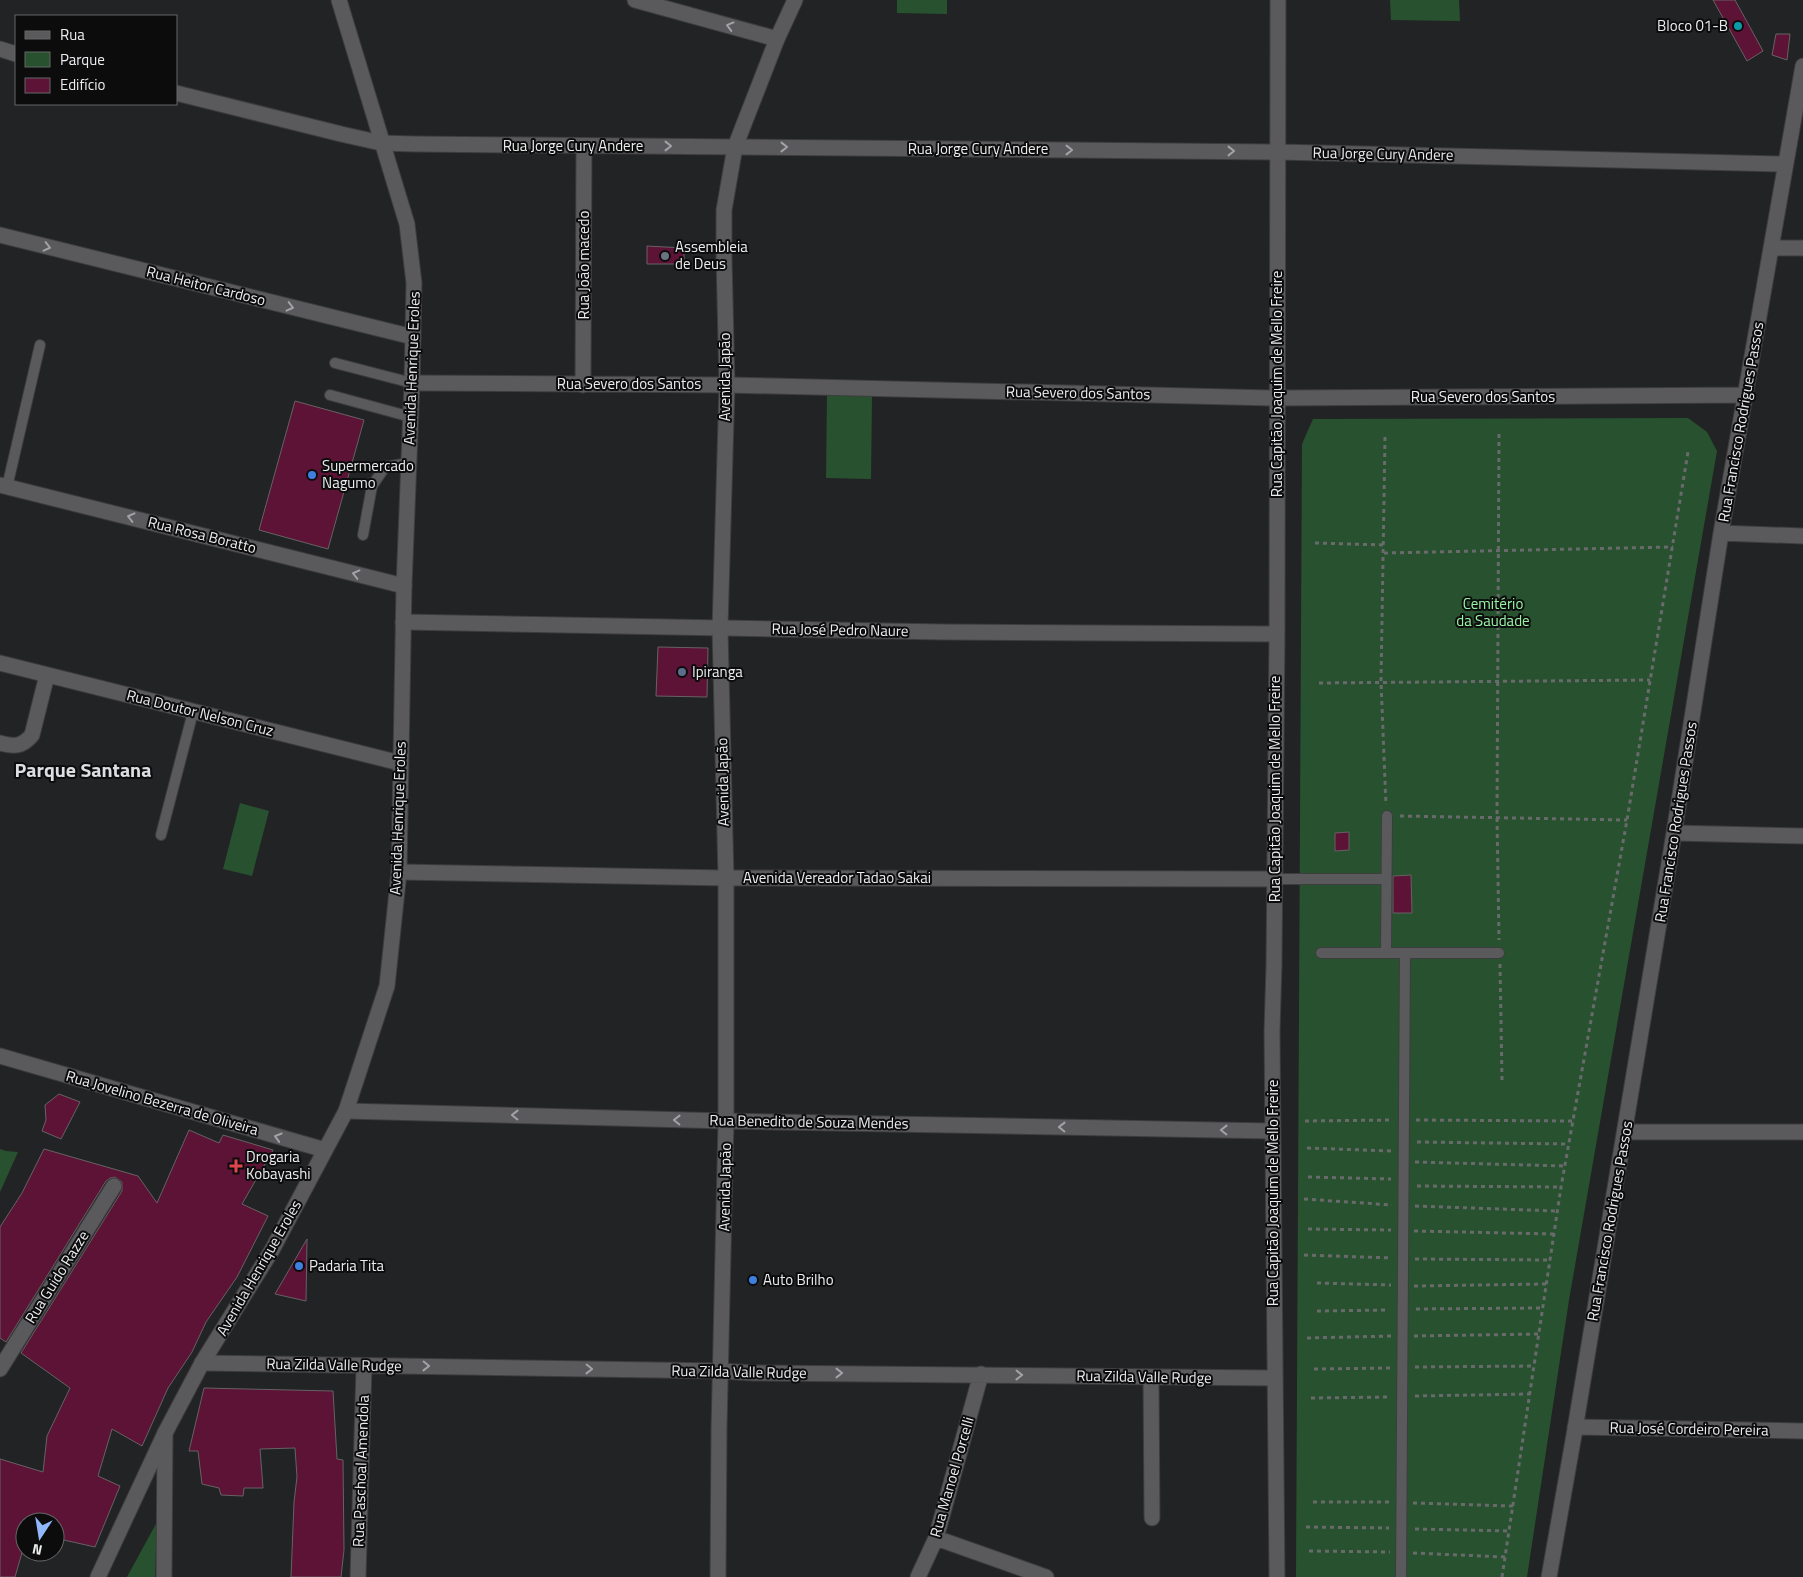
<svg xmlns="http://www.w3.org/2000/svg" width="1803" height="1577" font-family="'Titillium Web',sans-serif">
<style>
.green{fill:#28522f}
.building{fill:#5c1336;stroke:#666264}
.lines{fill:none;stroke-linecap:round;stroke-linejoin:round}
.lane-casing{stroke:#3d3d3f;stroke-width:12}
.street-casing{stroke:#3d3d3f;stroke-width:17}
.secondary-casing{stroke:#3d3d3f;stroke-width:17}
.path{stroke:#696a6c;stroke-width:3;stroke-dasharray:4 4;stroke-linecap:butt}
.lane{stroke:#5a5a5d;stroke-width:10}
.street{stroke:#5a5a5d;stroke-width:15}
.secondary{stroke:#5a5a5d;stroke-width:15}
.oneway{stroke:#a2a3a6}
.culture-dot{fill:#0f9aa8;stroke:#0c0c0d;stroke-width:2}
.worship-dot{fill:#6b7280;stroke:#0c0c0d;stroke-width:2}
.shop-dot{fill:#3f7fe0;stroke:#0c0c0d;stroke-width:2}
.service-dot{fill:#5c6f8a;stroke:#0c0c0d;stroke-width:2}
.health-dot{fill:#e0444e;stroke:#0c0c0d;stroke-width:2}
.labels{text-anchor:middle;stroke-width:4;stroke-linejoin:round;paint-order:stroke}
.poi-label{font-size:15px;fill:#ebecee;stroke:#0c0c0d;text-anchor:start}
.street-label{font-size:15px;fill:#ebecee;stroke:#0c0c0d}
.park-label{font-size:15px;fill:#98f5a5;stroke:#0c0c0d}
.district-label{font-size:20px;font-weight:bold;fill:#dddee1;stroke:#0c0c0d}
</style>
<rect width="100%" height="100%" fill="#222325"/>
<path class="green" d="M897,0H947V14L897,13Z
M1390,0H1459L1460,21L1391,20Z
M827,395L872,396L871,479L826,478Z
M1688,418L1707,432L1717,451L1569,1300L1527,1577H1296L1302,444L1313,419Z
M240,803L269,811L252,876L223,869Z
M0,1149L6,1151L18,1152L0,1192Z
M157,1522L155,1577H127Z"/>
<path class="building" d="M1713,0H1735L1763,51L1747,61Z
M1776,34H1790L1787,60L1772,55Z
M647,246L684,248V264H647Z
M295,401L364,420L328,549L259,530Z
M658,647L708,648L707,697L656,696Z
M1349,832V850L1335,851V833Z
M1411,875L1412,913H1393V876Z
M59,1094L80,1102L61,1139L42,1131L46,1120L45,1105Z
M189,1130L219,1143L223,1135L273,1150L242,1204L268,1216L237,1277L206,1322L192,1352L168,1388L142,1446L112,1429L98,1476L120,1486L95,1547L55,1538V1522H25V1542L15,1577H0V1459L43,1472L47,1436L70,1388L21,1353L122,1191V1182L115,1177L110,1178L106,1181L6,1342L0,1338V1227L22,1193L44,1149L138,1176L157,1203Z
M307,1239L306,1301L275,1294Z
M204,1388L333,1391L337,1459L343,1460L344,1550L341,1577H291L294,1502L297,1477L295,1448L260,1449L263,1488H244L243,1496L221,1495L219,1488L202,1484L198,1451H189Z"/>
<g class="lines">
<g class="lane-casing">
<path id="lane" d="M335,363L412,383
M330,395L411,417
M7,487L40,345
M363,535L372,486L385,467L409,463
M161,835L193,712
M1275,879H1386
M1386,952L1387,816
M1321,953H1499
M1401,1577L1405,953"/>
</g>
<g class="street-casing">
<path id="street" d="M635,0L777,39
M0,49L16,54
M176,93L341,134L381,143L414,144L1278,152L1785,164
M0,235L413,337
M1771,248H1803
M412,383L727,385L1277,398L1745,395
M583,385L584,146
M0,485L404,586
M1721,533L1803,536
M403,622L944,632L1277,634
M0,663L400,763
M0,743C14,747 22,747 32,735L47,675
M1674,833L1803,836
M399,872L726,878L1275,879
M0,1056L325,1150
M346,1111L726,1121L1273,1131
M1625,1132H1803
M202,1363L721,1371L754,1373L1275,1378
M0,1369L114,1186
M1151,1377L1152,1518
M1575,1427L1803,1431
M936,1538L1046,1577
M164,1577L165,1433
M358,1577L364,1366
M918,1577L936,1538L981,1374
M1277,1577L1272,1032L1274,965L1277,634L1278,0
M1549,1577L1574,1435L1674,833L1721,533L1803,66"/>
</g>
<g class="secondary-casing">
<path id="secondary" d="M98,1577L165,1433L202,1363L272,1250L346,1111L387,986L399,872L404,586L412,383L414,283L407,224L339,0
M718,1577L719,1430L726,1121V878L720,628L727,385L724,257V210L735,147L777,39L795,0"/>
</g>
<path class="path" d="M1499,434L1497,817L1499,940
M1385,437L1381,682L1386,805
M1315,543L1384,545
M1384,553L1673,547
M1319,683L1650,680
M1400,816L1627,820
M1500,964L1502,1081
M1416,1120L1573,1121
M1305,1121L1392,1120
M1417,1142L1568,1144
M1307,1148L1391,1151
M1415,1162L1565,1166
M1308,1177L1391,1179
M1417,1186L1561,1187
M1304,1199L1392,1205
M1415,1206L1557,1211
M1308,1229L1391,1230
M1414,1231L1554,1234
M1304,1255L1392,1258
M1415,1259L1550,1260
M1317,1283L1391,1285
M1414,1286L1546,1284
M1416,1309L1543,1308
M1317,1311L1389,1310
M1414,1336L1539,1334
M1307,1338L1391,1336
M1415,1367L1534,1366
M1314,1369L1391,1368
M1415,1396L1530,1394
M1311,1398L1389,1397
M1313,1502H1390
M1413,1503L1513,1506
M1306,1527L1389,1528
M1415,1529L1509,1531
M1309,1551L1390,1552
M1413,1553L1505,1557
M1502,1577L1561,1187L1627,820L1688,452"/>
<use href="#lane" class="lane"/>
<use href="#street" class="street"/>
<use href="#secondary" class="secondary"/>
</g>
<defs><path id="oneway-chevron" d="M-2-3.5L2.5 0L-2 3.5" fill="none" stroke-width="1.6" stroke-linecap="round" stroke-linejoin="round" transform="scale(1.25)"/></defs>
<g class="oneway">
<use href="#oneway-chevron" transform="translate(730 26) rotate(-165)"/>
<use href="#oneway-chevron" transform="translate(668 146)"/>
<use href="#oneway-chevron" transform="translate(784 147)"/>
<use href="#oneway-chevron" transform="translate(1069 150)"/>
<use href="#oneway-chevron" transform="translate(1231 151)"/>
<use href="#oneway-chevron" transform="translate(47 247) rotate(14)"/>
<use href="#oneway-chevron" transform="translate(290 307) rotate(14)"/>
<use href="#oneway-chevron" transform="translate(131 517) rotate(-166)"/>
<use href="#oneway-chevron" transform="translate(356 574) rotate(-166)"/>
<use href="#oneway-chevron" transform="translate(515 1115) rotate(-179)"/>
<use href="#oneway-chevron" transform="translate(677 1120) rotate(-179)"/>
<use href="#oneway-chevron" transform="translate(1062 1127) rotate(-179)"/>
<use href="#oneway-chevron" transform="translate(1224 1130) rotate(-179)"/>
<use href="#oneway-chevron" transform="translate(278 1137) rotate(-164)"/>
<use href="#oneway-chevron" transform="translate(426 1366) rotate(1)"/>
<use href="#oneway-chevron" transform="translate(589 1369) rotate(1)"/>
<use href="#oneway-chevron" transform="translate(839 1373)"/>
<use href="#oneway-chevron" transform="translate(1019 1375) rotate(1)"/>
</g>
<circle class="culture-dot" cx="1738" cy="26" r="5"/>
<circle class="worship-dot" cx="665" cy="256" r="5"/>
<g class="shop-dot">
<circle cx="312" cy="475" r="5"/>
<circle cx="299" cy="1266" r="5"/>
<circle cx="753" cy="1280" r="5"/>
</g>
<circle class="service-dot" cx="682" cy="672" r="5"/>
<path class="health-dot" d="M233.5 1158.5h5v5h5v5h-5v5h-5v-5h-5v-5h5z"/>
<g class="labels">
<g class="poi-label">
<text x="1728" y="31" text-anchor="end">Bloco 01-B</text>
<text x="675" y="252">Assembleia<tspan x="675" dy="17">de Deus</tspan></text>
<text x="322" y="471">Supermercado<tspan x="322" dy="17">Nagumo</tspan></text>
<text x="692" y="677">Ipiranga</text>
<text x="246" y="1162">Drogaria<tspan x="246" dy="17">Kobayashi</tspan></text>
<text x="309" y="1271">Padaria Tita</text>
<text x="763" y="1285">Auto Brilho</text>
</g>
<g class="street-label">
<text x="573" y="151">Rua Jorge Cury Andere</text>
<text x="978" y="154">Rua Jorge Cury Andere</text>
<text transform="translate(1383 154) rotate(1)" y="5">Rua Jorge Cury Andere</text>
<text transform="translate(584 265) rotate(-90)" y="5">Rua João macedo</text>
<text transform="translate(206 286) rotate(14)" y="5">Rua Heitor Cardoso</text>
<text transform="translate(412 368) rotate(-88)" y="5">Avenida Henrique Eroles</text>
<text transform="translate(725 377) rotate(-90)" y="5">Avenida Japão</text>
<text x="629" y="389">Rua Severo dos Santos</text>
<text transform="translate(1277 384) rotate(-90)" y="5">Rua Capitão Joaquim de Mello Freire</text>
<text transform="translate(1078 393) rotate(1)" y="5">Rua Severo dos Santos</text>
<text x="1483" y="402">Rua Severo dos Santos</text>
<text transform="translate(1741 422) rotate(-80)" y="5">Rua Francisco Rodrigues Passos</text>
<text transform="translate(202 535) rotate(14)" y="5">Rua Rosa Boratto</text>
<text transform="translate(840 630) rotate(1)" y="5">Rua José Pedro Naure</text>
<text transform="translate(200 713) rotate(14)" y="5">Rua Doutor Nelson Cruz</text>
<text transform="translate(723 782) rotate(-91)" y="5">Avenida Japão</text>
<text transform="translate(1275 789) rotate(-90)" y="5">Rua Capitão Joaquim de Mello Freire</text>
<text transform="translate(398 818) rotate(-88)" y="5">Avenida Henrique Eroles</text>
<text transform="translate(1676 822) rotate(-81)" y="5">Rua Francisco Rodrigues Passos</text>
<text x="837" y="883">Avenida Vereador Tadao Sakai</text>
<text transform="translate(162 1103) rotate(16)" y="5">Rua Jovelino Bezerra de Oliveira</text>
<text transform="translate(809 1122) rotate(1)" y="5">Rua Benedito de Souza Mendes</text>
<text transform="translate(725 1187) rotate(-89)" y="5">Avenida Japão</text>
<text transform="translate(1273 1193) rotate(-90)" y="5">Rua Capitão Joaquim de Mello Freire</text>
<text transform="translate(1610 1221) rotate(-80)" y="5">Rua Francisco Rodrigues Passos</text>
<text transform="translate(259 1268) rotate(-60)" y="5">Avenida Henrique Eroles</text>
<text transform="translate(57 1277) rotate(-58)" y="5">Rua Guido Razze</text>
<text transform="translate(334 1365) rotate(1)" y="5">Rua Zilda Valle Rudge</text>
<text transform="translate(739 1372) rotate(1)" y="5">Rua Zilda Valle Rudge</text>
<text transform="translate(1144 1377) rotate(1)" y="5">Rua Zilda Valle Rudge</text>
<text transform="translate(1689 1429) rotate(1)" y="5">Rua José Cordeiro Pereira</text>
<text transform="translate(361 1471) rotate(-88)" y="5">Rua Paschoal Amendola</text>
<text transform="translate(952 1477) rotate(-74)" y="5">Rua Manoel Porcelli</text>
</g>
<g class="park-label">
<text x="1493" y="609">Cemitério<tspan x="1493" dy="17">da Saudade</tspan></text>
</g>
<g class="district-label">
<text x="83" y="777">Parque Santana</text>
</g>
</g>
<rect x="15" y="15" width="162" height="90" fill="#0c0c0d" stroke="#656667"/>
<rect x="25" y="31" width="25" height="8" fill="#5a5a5d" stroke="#656667"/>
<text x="60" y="40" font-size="15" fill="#ebecee">Rua</text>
<rect x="25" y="52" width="25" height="15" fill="#28522f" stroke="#656667"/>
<text x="60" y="65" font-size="15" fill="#ebecee">Parque</text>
<rect x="25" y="78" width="25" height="15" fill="#5c1336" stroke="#656667"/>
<text x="60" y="90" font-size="15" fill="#ebecee">Edifício</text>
<g transform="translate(40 1537) rotate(192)"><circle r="24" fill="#0c0c0d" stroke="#656667"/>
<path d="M0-4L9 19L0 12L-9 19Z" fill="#91b8fd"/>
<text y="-8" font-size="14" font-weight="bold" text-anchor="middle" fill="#ebecee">N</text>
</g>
</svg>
